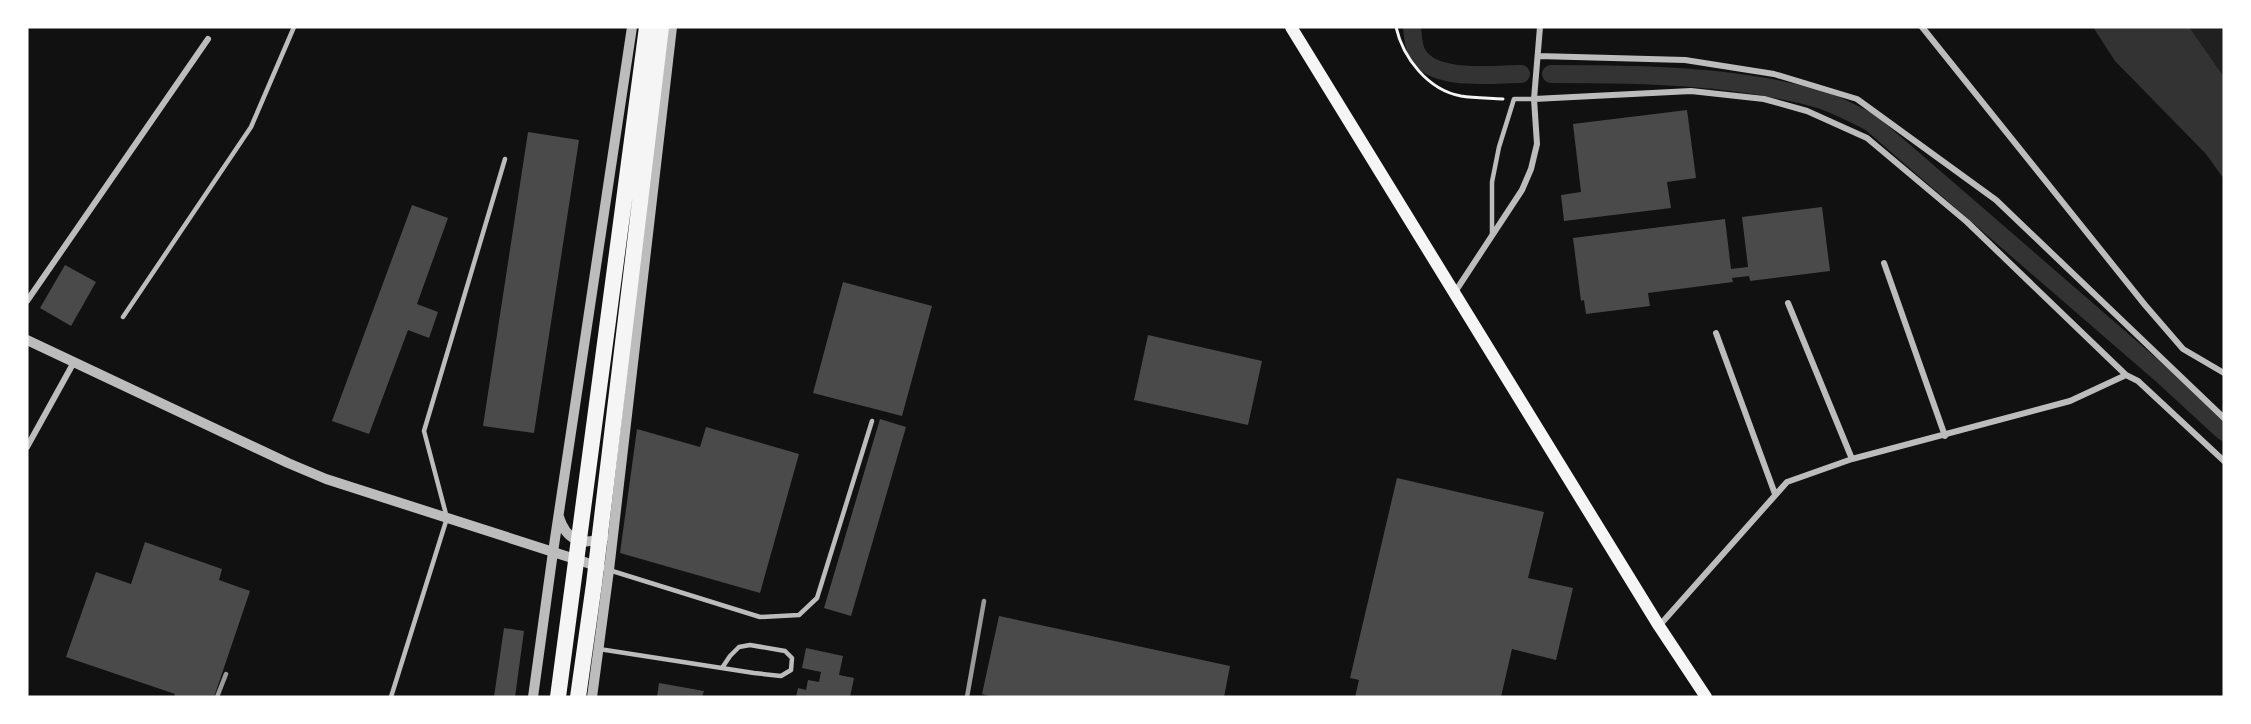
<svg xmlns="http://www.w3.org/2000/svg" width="2251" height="724" font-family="'DM Sans',sans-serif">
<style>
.green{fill:#202020}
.water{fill:#333}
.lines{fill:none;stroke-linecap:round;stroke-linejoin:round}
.canal{stroke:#333;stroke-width:18}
.building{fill:#4a4a4a}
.path{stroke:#f5f5f5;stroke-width:3}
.service{stroke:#bcbcbc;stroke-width:4.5}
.minor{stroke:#bcbcbc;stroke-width:6}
.tertiary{stroke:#bcbcbc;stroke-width:10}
.secondary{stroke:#f5f5f5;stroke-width:12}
.trunk{stroke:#f5f5f5;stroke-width:16}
.rail{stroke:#9a9a9a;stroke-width:4.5}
</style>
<rect width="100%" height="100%" fill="#111"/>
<path class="green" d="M2189,27H2224V77Z"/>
<path class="water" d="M2093,27H2189L2224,77V179L2206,154L2115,61Z"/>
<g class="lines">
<path class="canal" d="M1412,27C1413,35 1413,48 1418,55C1435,82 1493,74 1521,74
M1551,74C1640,74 1733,75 1819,99C1836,104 1853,114 1870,122L2161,374L2224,432"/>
</g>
<path class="building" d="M1687,110L1696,178L1667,182L1671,208L1564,221L1561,195L1581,192L1573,124Z
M528,132L579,140L534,433L483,426Z
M412,205L448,218L417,304L438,312L429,338L408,330L369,434L332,421Z
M1822,207L1830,271L1750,281L1749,276L1732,278L1733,282L1648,293L1650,306L1586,314L1584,300L1581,301L1573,238L1725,219L1731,269L1748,267L1742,217Z
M65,265L96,282L71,326L40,308Z
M843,282L932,306L902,416L813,393Z
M1148,335L1262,361L1248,425L1134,400Z
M880,419L906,427L851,616L824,608Z
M706,427L799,454L760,593L620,553L637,429L700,447Z
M1397,478L1544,512L1528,578L1573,588L1556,660L1512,649L1501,697H1355L1359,680L1350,678Z
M145,542L222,569L219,580L250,591L214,697H174L175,694L66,657L96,572L131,584Z
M999,616L1230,666L1224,697H994L982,694Z
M504,628L524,631L515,697H494Z
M806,648L843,656L839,675L854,678L850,697H796L798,688L806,690L808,680L819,682L821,672L802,668Z
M659,683L704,691L702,697H657Z"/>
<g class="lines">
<path class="path" d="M1396,27C1403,58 1428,90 1461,96C1474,98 1489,98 1503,99"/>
<path class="service" d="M1492,236V182L1499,147L1514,99H1534
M123,317L251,127L294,27
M609,570L760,617L799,615L817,598L872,421
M599,649L754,673L781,676L791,670L792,658L785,651L750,645L739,647L730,656L722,668
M391,697L447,518L424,431L505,159"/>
<path class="minor" d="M1922,27L2145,305L2183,349L2224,373
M1538,56L1685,60L1774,74L1857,99L1996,200L2224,418
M1534,99L1691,91L1764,99L1807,111L1867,138L1967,222L2126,375L2138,381L2224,461
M1884,263L1945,436
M1455,292L1522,190L1531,169L1537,144L1534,99L1540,27
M27,301L208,39
M1788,303L1852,459
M1716,333L1775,494
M27,447L74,362
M1659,626L1787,482L1852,459L2070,401L2126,375"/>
<path class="tertiary" d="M27,340L288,463L326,479L600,567
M559,517C566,540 582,547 604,537
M533,697L553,552L632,27
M592,697L609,570L672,27"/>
<path class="secondary" d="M1291,27L1659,626L1706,697"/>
<path class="trunk" d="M558,697L647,27
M578,697L594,584L661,27"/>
<path class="rail" d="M217,697L226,674
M967,697L984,601"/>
</g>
<rect width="2251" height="724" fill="none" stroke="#ffffff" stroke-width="57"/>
</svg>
